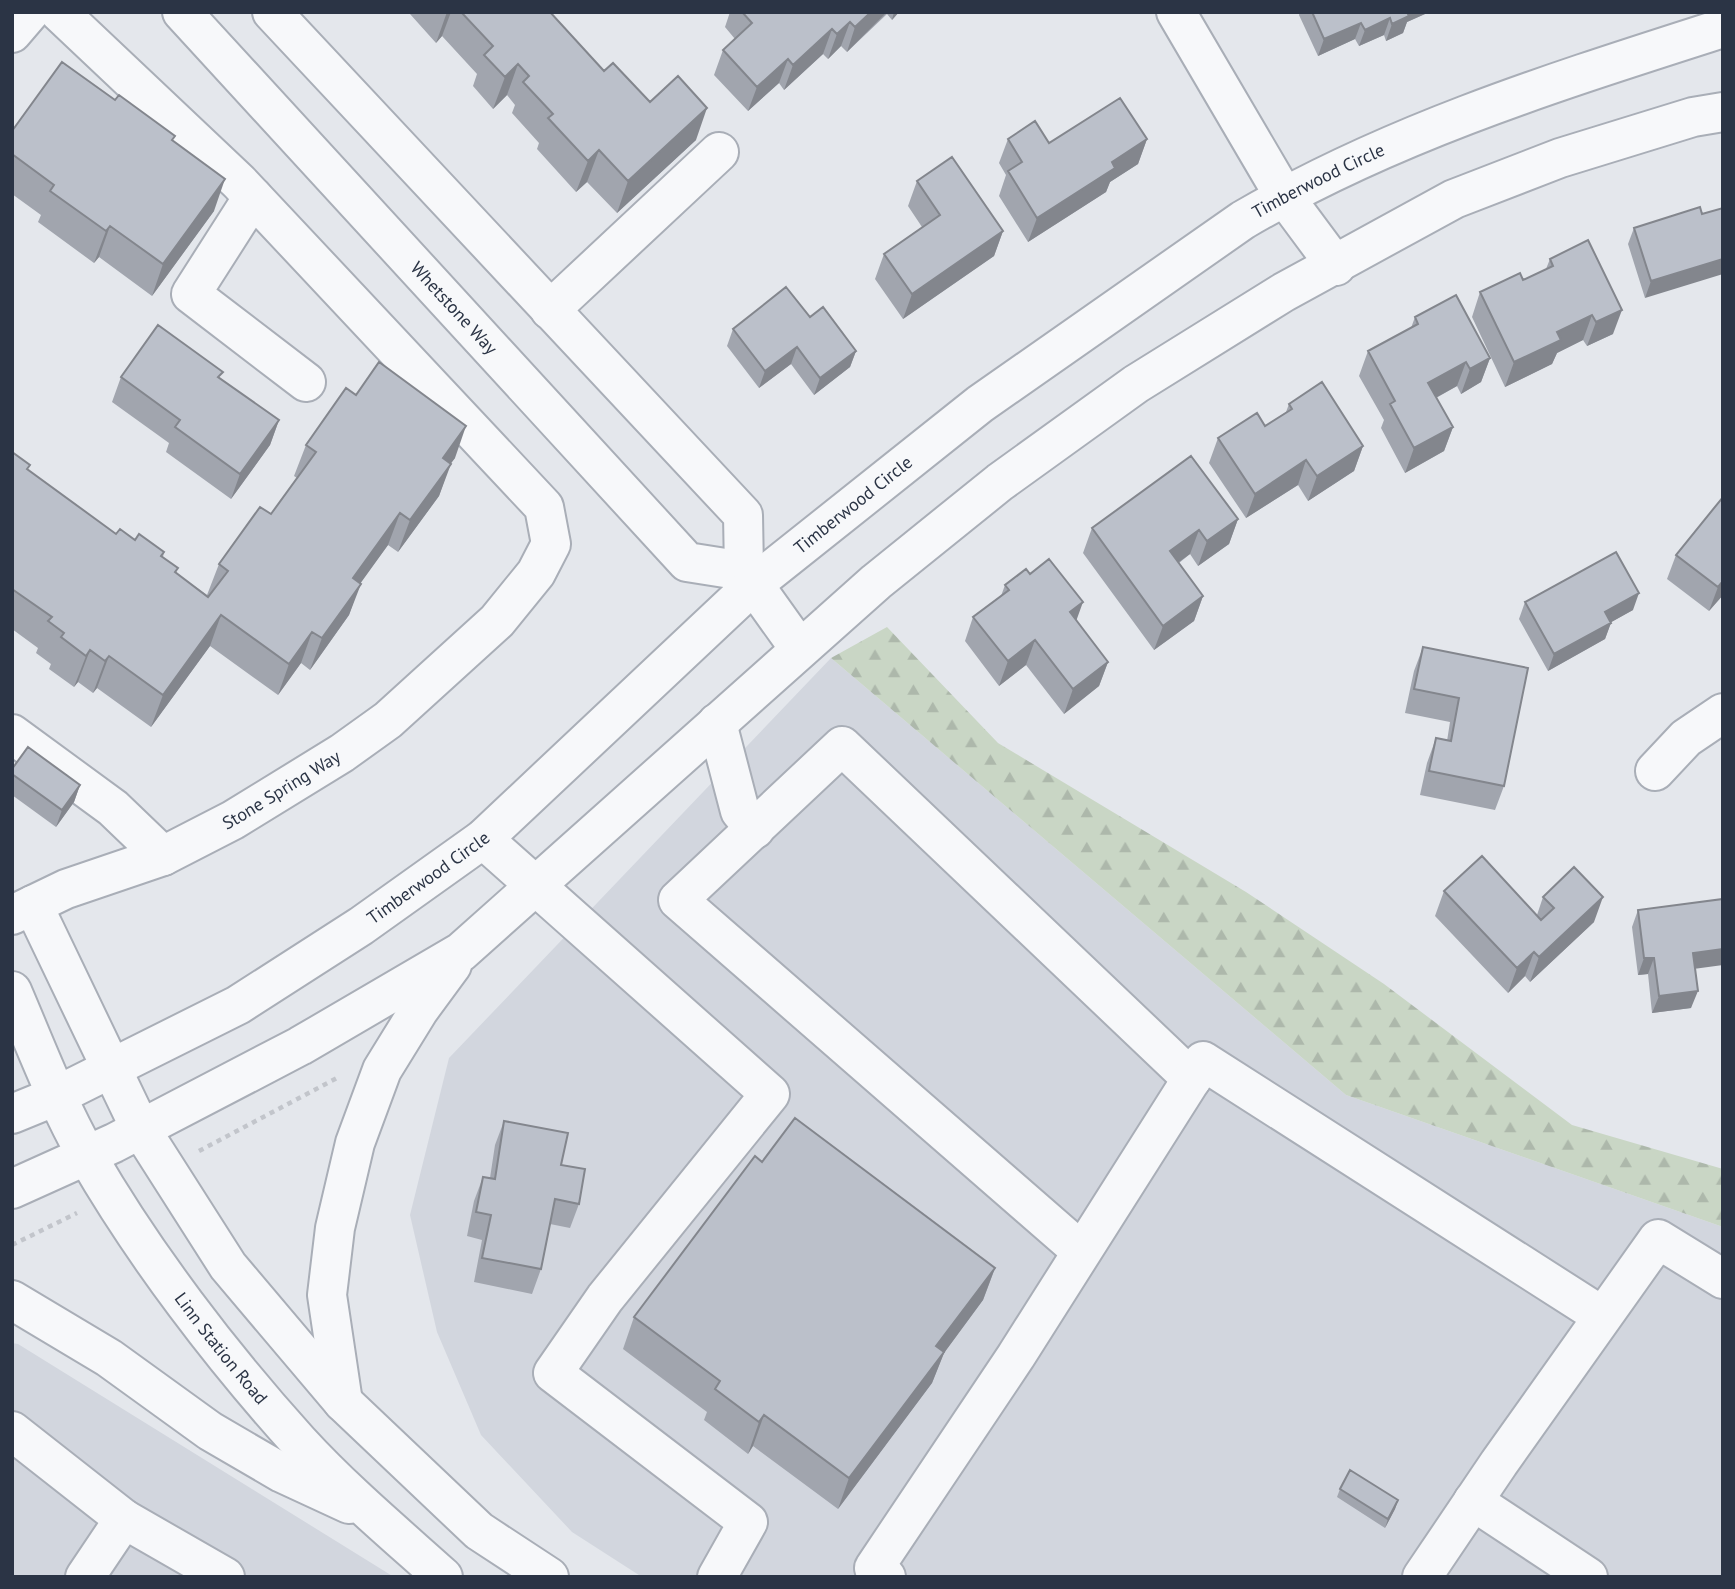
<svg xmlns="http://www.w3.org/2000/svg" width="1735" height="1589" font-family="'PT Sans',sans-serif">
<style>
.built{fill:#d2d6de}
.forest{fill:url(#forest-firs)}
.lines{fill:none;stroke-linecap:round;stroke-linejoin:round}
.minor-casing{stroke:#a9aeb7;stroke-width:42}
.path{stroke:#c2c5cb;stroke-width:4.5;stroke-dasharray:5 5;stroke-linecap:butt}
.minor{stroke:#f7f8fa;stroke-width:38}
.wall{fill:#a1a5ae}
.shaded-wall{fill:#83868d}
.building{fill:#bbc0ca;stroke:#83868d;stroke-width:2}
.labels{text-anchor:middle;stroke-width:5;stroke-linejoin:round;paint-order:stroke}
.street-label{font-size:18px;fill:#2b3445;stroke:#f4f6f9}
</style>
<defs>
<pattern id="forest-firs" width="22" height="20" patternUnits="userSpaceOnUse" patternTransform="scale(1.75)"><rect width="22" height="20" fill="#c9d6c5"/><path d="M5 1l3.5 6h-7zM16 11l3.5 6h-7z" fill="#adb8ab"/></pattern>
</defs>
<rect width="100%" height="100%" fill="#e4e7ec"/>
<path class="built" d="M831,658L1346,1095L1723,1227V1577H642L572,1532L481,1435L437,1332L410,1215L449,1058Z
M12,1343L18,1344L394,1577H12Z"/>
<path class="forest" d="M887,627L998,743L1246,892L1384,984L1572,1125L1723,1169V1227L1346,1095L831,658Z"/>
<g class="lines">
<g class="minor-casing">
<g id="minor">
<path id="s1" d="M182,12L687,562L744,571"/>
<path d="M272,12L743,515L744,571L799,648"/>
<path d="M1176,12L1284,196L1336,266"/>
<path d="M12,33L30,12"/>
<path d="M253,197L191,294L306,382"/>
<path d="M550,310L719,152"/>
<path d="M717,723L740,811L755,829"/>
<path d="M12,734L113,808L163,856"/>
<path d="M1655,771L1686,738L1723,713"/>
<path d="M483,839L770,1094L605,1298L553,1373L748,1522L717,1577"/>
<path d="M33,905L140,1128L228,1266L343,1402L479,1531L549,1577"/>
<path id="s2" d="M12,915L66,889L163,856L233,820L342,753L388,720L497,621L536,573L551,544L544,507L239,182L59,12"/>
<path id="s3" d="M12,991C36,1047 57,1103 87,1156C144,1255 222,1357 299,1442C343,1490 394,1533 443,1577"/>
<path id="s4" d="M12,1114L56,1096L238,1005L361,926L483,839L754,584L980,404L1243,220C1393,132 1558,81 1723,28"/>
<path d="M12,1189L114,1143L300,1046L461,952L876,582L1000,482L1136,384L1284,292L1454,199L1560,158L1693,117L1723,112"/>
<path d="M1081,1251L678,900L842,746L1192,1079"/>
<path d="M12,1300L109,1358L210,1431L282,1473L349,1504"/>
<path d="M343,1402L327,1295L335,1228L355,1143L382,1070L419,1010L452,965"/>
<path d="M12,1431L124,1519"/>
<path d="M1473,1501L1588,1577"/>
<path d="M85,1577L124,1519L225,1577"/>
<path d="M886,1577L874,1568L1016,1356L1203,1061L1602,1316"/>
<path d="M1422,1577L1499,1463L1658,1239L1723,1279"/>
</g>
</g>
<path class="path" d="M199,1151L337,1078
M12,1245L77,1213"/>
<use href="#minor" class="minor"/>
</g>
<path class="wall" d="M410,12H550L604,71L650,102L696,140L617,213L587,182L576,192L537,149L539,143L512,113L515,105L507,95L493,109L473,86L477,74L442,36L436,43L410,14Z
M730,12H899L892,20L887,14L847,52L841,46L828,59L823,54L784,90L779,83L748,111L714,75L723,50L735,39L725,27Z
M1300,12H1426L1425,14L1407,22L1403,33L1386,41L1384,35L1359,46L1355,39L1318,56L1299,15Z
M12,131L174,141L214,211L152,296L99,257L94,263L38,222L41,215L12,194Z
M1008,139L1049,143L1147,139L1138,164L1110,182L1106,192L1028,242L999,196L1006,175L999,163Z
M917,181L1003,231L994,256L903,319L875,279L884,254L922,227L908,206Z
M1702,214L1645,298L1628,244L1634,228Z
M1550,259L1613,334L1587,346L1583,340L1557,353L1552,364L1505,387L1472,317L1480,292L1523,280L1546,269Z
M810,317L856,351L850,367L814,395L791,364L759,388L727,346L733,329Z
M1415,317L1490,358L1481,382L1461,394L1457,386L1436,398L1453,427L1444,451L1405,473L1381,428L1384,420L1359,376L1368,351L1411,328Z
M121,377L220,378L279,420L270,445L231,499L166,452L169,443L112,402Z
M356,395L455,458L450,464L439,496L398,552L388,545L360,583L349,615L310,670L301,663L278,695L210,646L151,727L97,688L93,693L78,682L74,687L49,669L51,664L36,653L38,648L12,629V452L28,470L116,534L135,540L164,552L163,557L178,568L176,573L207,595L219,564L271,514L297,478L294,476L306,445Z
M1289,404L1363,446L1354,471L1308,501L1298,485L1246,518L1209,463L1218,438L1265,426L1286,412Z
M1723,497V595L1709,611L1667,579L1676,555Z
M1238,519L1229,544L1198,566L1190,554L1179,563L1203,596L1194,621L1154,650L1083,553L1092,528Z
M1030,574L1076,621L1108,662L1099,686L1064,714L1026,665L999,686L965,641L973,617L1001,596L1005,585Z
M1525,602L1633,610L1611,622L1605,639L1548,671L1519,619Z
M1423,647L1528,668L1504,786L1495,810L1420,795L1427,763L1436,738L1447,741L1450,722L1405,713L1414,671Z
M12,769L80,785L74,802L56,827L12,795Z
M1444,891L1537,915L1543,897L1594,922L1530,982L1525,976L1508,993L1435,916Z
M1638,910L1695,969L1691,1008L1652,1013L1648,974L1638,975L1632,927Z
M504,1121L561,1165L579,1204L570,1228L550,1224L541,1269L532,1294L474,1282L482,1240L467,1236L474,1201L483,1177L490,1178L495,1145Z
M762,1162L995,1268L983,1300L944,1353L932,1383L838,1509L753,1446L748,1454L704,1420L707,1412L623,1349L634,1317Z
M1340,1489L1398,1500L1395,1509L1385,1528L1337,1497Z"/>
<path class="shaded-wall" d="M447,12H451L442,36L436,43Z
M871,12H887L847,52L855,27Z
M894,12H899L892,20Z
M1404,12H1426L1425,14L1407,22L1403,33L1386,41L1392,24Z
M1390,18L1384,35L1359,46L1365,30Z
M850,22L841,46L828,59L837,34Z
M1361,23L1355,39L1318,56L1324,39Z
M832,29L823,54L784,90L793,65Z
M788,59L779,83L748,111L757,87Z
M518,64L507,95L493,109L505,77Z
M707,108L696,140L617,213L628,181Z
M1147,139L1138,164L1110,182L1106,192L1028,242L1037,218L1112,162Z
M599,150L587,182L576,192L588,161Z
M225,179L214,211L152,296L163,264Z
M110,226L99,257L94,263L106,231Z
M1003,231L994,256L903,319L912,294Z
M1723,259V274L1645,298L1651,281Z
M1622,310L1613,334L1587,346L1596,322Z
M1592,315L1583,340L1557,353L1552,364L1505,387L1514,362L1557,332Z
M797,347L791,364L759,388L765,371Z
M856,351L850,367L814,395L820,378Z
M1490,358L1481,382L1461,394L1470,369Z
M1466,362L1457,386L1419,407L1428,383Z
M279,420L270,445L231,499L240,474Z
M466,426L455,458L431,490L443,458Z
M1453,427L1444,451L1405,473L1414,448Z
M1363,446L1354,471L1308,501L1317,476Z
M1306,460L1298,485L1246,518L1255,494Z
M451,464L439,496L398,552L410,520Z
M400,513L388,545L342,609L353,578Z
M1238,519L1229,544L1198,566L1207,541Z
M1199,530L1190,554L1161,575L1170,551Z
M1723,581V595L1709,611L1718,587Z
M361,584L349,615L310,670L322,638Z
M1639,593L1633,610L1599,629L1605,612Z
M1203,596L1194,621L1154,650L1163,626Z
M1083,602L1074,627L1070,612Z
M221,615L210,646L151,727L163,695Z
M1611,623L1605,639L1548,671L1554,654Z
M312,632L301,663L278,695L289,664Z
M1035,640L1026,665L999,686L1008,661Z
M90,650L78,682L74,687L86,656Z
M109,656L97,688L93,693L105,661Z
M1108,662L1099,686L1064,714L1073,689Z
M80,785L74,802L56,827L62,810Z
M1603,897L1594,922L1530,982L1539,957Z
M1723,949V965L1686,970L1693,953Z
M1534,952L1525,976L1508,993L1517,968Z
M1644,958H1654L1648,974L1638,975Z
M1698,991L1691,1008L1652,1013L1659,996Z
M995,1268L983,1300L944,1353L932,1383L838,1509L849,1478L936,1346Z
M764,1415L753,1446L748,1454L759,1422Z
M1398,1500L1395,1509L1385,1528L1388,1519Z"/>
<path class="building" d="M461,12H550L604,71L613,63L650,102L678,76L707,108L628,181L599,150L588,161L548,118L553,114L523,82L529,76L518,64L505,77L484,55L493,46Z
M742,12H871L855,27L850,22L837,34L832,29L793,65L788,59L757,87L723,50L752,23Z
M1312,12H1407L1409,16L1392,24L1390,18L1365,30L1361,23L1324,39Z
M62,62L115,100L119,95L175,136L172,140L225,179L163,264L110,226L106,231L50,191L54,185L12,154V131Z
M1120,98L1147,139L1112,162L1115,168L1037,218L1008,171L1022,162L1008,139L1035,121L1049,143Z
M952,157L1003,231L912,294L884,254L940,215L917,181Z
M1700,207L1702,214L1723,208V259L1651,281L1634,228Z
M1588,240L1622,310L1596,322L1592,315L1557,332L1561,340L1514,362L1480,292L1520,273L1523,280L1553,266L1550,259Z
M786,287L810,317L823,307L856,351L820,378L797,347L765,371L733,329Z
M1456,295L1490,358L1470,369L1466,362L1428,383L1453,427L1414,448L1390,404L1395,401L1368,351L1418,324L1415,317Z
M158,325L223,372L218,377L279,420L240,474L175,427L180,420L121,377Z
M379,362L466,426L443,458L451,464L410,520L400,513L353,578L361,584L322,638L312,632L289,664L221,615L163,695L109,656L105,661L90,650L86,656L61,637L64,633L48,621L52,617L12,589V452L30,465L27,469L116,534L120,529L135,540L139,534L164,552L161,556L178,568L175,572L208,597L228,571L219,564L260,507L271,514L316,452L306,445L346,388L356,395Z
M1322,382L1363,446L1317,476L1306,460L1255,494L1218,438L1257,413L1265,426L1292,409L1289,404Z
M1191,456L1238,519L1207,541L1199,530L1170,551L1203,596L1163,626L1092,528Z
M1723,497V581L1718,587L1676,555Z
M1616,552L1639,593L1605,612L1611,623L1554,654L1525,602Z
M1049,559L1083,602L1070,612L1108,662L1073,689L1035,640L1008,661L973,617L1009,590L1005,585L1026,569L1030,574Z
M1423,647L1528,668L1504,786L1429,771L1436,738L1451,741L1459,698L1414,689Z
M28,747L80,785L62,810L12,774V769Z
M1482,856L1541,920L1554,908L1543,897L1574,867L1603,897L1539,957L1534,952L1517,968L1444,891Z
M1723,899V949L1693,953L1698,991L1659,996L1654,958H1644L1638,910Z
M795,1118L995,1268L936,1346L944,1352L849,1478L764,1415L759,1422L715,1389L720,1381L634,1317L755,1156L762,1162Z
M504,1121L568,1133L561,1165L585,1169L579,1204L555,1199L541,1269L482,1258L491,1215L476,1212L483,1177L495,1179Z
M1350,1470L1398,1500L1388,1519L1340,1489Z"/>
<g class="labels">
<g class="street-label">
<text dy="6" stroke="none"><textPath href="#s4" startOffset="1614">Timberwood Circle</textPath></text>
<text dy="6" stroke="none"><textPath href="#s1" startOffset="402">Whetstone Way</textPath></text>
<text dy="6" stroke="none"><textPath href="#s4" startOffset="1046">Timberwood Circle</textPath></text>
<text dy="6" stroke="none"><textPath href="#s2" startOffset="298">Stone Spring Way</textPath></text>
<text dy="6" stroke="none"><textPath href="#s4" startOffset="480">Timberwood Circle</textPath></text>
<text dy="6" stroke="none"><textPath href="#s3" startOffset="416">Linn Station Road</textPath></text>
</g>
</g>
<rect width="1735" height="1589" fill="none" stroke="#2b3445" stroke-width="28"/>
</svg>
